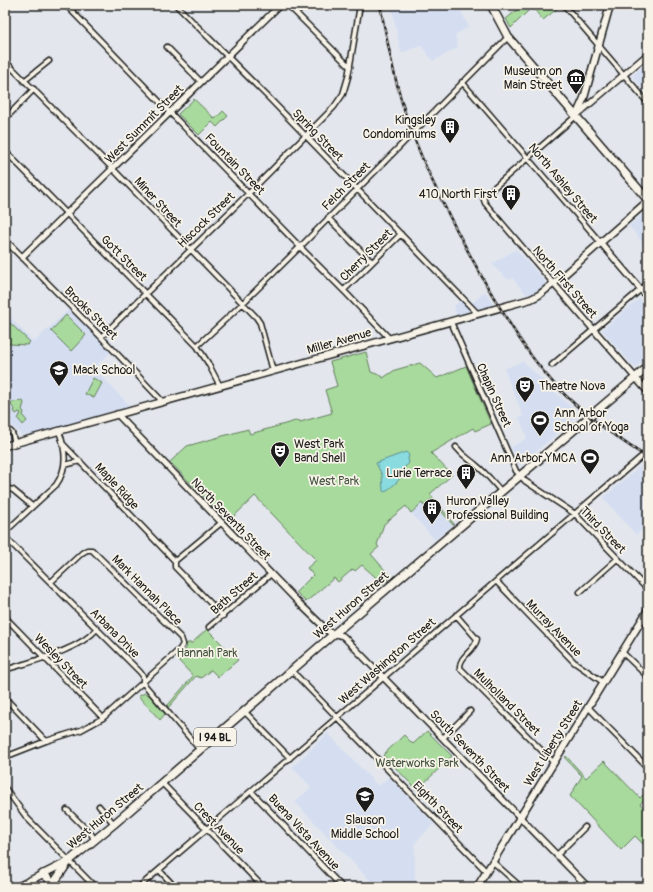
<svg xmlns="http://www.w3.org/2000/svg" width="653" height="892" font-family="Pangolin,sans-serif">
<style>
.built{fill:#d5def1}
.green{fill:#a7da9c;stroke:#627b5c}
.water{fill:#89dbe0;stroke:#5d8f92}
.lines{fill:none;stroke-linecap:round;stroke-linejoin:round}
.minor-casing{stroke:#1c1c1c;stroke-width:7}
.tertiary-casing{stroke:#1c1c1c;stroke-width:8}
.secondary-casing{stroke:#1c1c1c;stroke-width:9}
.primary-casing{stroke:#1c1c1c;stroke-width:10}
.minor{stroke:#f7f3e8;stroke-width:4}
.tertiary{stroke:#f7f3e8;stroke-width:5}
.secondary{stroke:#f7f3e8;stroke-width:6}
.primary{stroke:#f7f3e8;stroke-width:7}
.rail-casing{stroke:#1c1c1c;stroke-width:2.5}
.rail{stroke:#f7f3e8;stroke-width:1;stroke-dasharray:3;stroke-linecap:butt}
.labels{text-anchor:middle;stroke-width:3.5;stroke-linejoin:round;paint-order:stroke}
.shield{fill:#f7f3e8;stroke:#5e5c59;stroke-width:1}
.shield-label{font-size:11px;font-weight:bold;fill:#1c1c1c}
.poi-label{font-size:12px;fill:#1c1c1c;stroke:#f7f3e8;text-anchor:end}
.street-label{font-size:12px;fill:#1c1c1c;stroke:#f7f3e8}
.park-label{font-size:12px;fill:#465542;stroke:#f7f3e8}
</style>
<rect width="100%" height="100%" fill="#e3e7ed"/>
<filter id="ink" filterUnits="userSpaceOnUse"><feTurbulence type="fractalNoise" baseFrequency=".025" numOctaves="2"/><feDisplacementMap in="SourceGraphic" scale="8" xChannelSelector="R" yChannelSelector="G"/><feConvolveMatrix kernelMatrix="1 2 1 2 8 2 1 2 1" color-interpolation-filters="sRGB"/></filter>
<g filter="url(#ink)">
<path class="built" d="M391,5H458L469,27L455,35L458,48L433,61L421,46L401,53Z
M648,62V94L632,76Z
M647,211L648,212V249L629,226Z
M516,249L545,281V285L535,293L526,294L512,278L509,280L499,272L492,264Z
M485,291L495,307L457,317L454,306L461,300L468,307Z
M640,298L648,307V357L635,368L602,330Z
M69,309L111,352L94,368L131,407L34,434L21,435L5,419V312L34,342Z
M523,361L579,415L519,466L511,447L527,438L519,417L523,416L504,369Z
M644,463L648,465V524L636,535L603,498Z
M431,499L453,525L435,540L411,513L422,503L423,505Z
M328,733L378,786L389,777L434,824L415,843V887H376L295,802L311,787L292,767Z"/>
<path class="green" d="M523,5H556L558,8L543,20L532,7L511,28L506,19Z
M194,99L215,119L223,111L228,116L217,127L212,122L199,135L178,114Z
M66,315L86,335L71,351L51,331Z
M9,322L30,342L27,345L10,344L5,341V332L8,329L5,325Z
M366,352L371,372L382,376L383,378L395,370L420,363L437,378L466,366L491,424L475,431L473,428L431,453L452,475L430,494L454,524L453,525L431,499L424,506L422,503L411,513L406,506L384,524L377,545L379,547L371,554L391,577L383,584L362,565L355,571L353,569L338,582L334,578L306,602L296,592L313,575L307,568L316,560L255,496L228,522L170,462L187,446L248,429L250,434L299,420L300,422L332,413L325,390L337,386L330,362Z
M93,378L102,383L94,398L85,394Z
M23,401L24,403L22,410L24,412L23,416L27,421L23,425L18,419L21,413L19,412L16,414L14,411L15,410L11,405L12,402Z
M207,629L238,660L218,677L211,670L201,678L196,676L168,708L167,706L193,676L176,658L186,649L187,643H192Z
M145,693L149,695L165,714L160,720L138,696Z
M427,731L452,756L417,790L383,755L404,735L413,744Z
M566,756L586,778L604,761L640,798L648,790V796L640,804L648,812V843L645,846L635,836L621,850L570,796L582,776L565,758Z"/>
<path class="water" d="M406,452L409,455L408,459L409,463L404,468L401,477L396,483L385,492L383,491L382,475L376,463Z"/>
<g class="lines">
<g class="minor-casing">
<path id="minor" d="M66,5L303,250L347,294L389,338
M176,5L269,98L478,314
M288,5L350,67
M564,5L648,103
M167,47L201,82
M5,61L113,169L256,317L260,323L273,371
M24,81L49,61
M462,82L601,243
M5,119L34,89
M5,151L197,346L208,363L220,386
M328,218L372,262
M22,257L101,337L162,401
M553,283L485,203L483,197L576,116
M344,290L401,234
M451,322L516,471L525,481L575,514L648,590
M101,337L249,193L334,107L343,94L348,77L360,5
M197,346L242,304L304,243L508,37
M552,365L646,285
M5,426L12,433L15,443
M63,444L175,561
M456,447C464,457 468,458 476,465C485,472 493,482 501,491
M65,465L80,461
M5,488L13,490L32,506
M5,532L56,485C68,468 66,451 59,431
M5,537L140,672L143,676V683L149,690L200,750
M175,561V567L223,616
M175,561L221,523
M496,581L574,662L603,682
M580,592L617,559
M456,615L477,639C475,651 459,656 460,668L553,762
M5,617L103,718
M209,627L271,574
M622,652L648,677
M5,670C32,661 78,651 97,629
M293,670L296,675L486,871
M5,698L46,741
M588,707L648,768
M245,712L290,758
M443,738L470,711
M5,757L46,741L81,730L103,718L180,649L183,644L181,638L92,550H87L82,553L51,582
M162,783L263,887
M5,788L27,818L95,887
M251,791L342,887
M99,806L114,824
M67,810L92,835L94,841
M557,855L585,827
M492,861L521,887
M159,870L175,887
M139,887L648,451
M646,887L648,885"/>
</g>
<g class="tertiary-casing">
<path id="tertiary" d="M578,114L648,54
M5,240L22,257L280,5
M601,243L648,298
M553,283L648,392
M117,414L299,603L329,632L343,636L588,887"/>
</g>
<g class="secondary-casing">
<path id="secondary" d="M646,5L648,7
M576,116L584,98L610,5
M5,446L531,299L539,295L558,280L648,201
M17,887L69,861
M477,887L648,610"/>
</g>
<g class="primary-casing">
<path id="primary" d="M491,5L508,37L648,200
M43,874L49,879L51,886
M51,887L69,861L114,824L335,633L648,367"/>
</g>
<use href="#minor" class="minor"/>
<use href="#tertiary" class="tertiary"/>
<use href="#secondary" class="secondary"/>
<use href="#primary" class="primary"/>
<g class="rail-casing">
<path id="rail" d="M380,5C389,50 398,100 416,143C436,193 461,239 487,286C510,325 533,364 566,396C591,420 619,439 648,458"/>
</g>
<use href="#rail" class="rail"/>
</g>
</g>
<defs>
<g id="museum-pin" transform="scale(1)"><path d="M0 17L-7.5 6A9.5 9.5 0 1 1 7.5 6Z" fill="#1c1c1c" stroke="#f7f3e8"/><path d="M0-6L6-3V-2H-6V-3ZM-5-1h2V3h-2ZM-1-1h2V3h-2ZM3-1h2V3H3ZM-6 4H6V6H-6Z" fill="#fff"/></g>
<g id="building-pin" transform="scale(1)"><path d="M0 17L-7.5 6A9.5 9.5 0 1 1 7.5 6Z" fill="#1c1c1c" stroke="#f7f3e8"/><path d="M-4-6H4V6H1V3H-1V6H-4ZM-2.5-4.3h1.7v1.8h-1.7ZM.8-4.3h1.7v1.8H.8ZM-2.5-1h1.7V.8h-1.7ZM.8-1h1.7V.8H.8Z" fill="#fff"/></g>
<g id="school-pin" transform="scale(1)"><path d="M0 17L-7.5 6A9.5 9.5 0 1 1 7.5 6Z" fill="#1c1c1c" stroke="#f7f3e8"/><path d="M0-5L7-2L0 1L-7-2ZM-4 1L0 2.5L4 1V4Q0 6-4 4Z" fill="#fff"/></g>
<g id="theatre-pin" transform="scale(1)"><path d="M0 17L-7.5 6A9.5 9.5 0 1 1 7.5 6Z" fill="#1c1c1c" stroke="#f7f3e8"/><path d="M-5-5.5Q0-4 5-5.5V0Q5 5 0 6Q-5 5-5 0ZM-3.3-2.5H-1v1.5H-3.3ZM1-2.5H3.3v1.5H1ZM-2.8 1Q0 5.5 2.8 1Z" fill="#fff"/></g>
<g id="stadium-pin" transform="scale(1)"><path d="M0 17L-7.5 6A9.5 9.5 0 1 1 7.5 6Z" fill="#1c1c1c" stroke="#f7f3e8"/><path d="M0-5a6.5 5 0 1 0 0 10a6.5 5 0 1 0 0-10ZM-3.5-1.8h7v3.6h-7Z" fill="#fff"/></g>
</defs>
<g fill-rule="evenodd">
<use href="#museum-pin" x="576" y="78"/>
<use href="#building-pin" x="450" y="127"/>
<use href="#building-pin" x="511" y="194"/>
<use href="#school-pin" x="59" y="370"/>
<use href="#theatre-pin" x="525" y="386"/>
<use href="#stadium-pin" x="540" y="420"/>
<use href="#theatre-pin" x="280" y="451"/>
<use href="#stadium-pin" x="590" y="458"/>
<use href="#building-pin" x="466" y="473"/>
<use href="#building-pin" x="432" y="508"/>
<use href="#school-pin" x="365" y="796"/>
</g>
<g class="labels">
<rect class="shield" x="194" y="728" width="42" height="18" rx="3"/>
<g class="shield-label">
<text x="215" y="741">I 94 BL</text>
</g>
<g class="poi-label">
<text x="562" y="75">Museum on<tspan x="562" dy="14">Main Street</tspan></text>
<text x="436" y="124">Kingsley<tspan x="436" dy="14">Condominums</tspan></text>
<text x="497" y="198">410 North First</text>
<text x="73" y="374" text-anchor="start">Mack School</text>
<text x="539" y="390" text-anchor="start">Theatre Nova</text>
<text x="554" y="417" text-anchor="start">Ann Arbor<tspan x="554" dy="14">School of Yoga</tspan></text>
<text x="294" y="448" text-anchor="start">West Park<tspan x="294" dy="14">Band Shell</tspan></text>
<text x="576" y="462">Ann Arbor YMCA</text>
<text x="452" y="477">Lurie Terrace</text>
<text x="446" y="505" text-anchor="start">Huron Valley<tspan x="446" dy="14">Professional Building</tspan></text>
<text x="365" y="824" text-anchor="middle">Slauson<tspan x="365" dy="14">Middle School</tspan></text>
</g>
<g class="street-label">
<text transform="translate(144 124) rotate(-45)" y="4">West Summit Street</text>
<text transform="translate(318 135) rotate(46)" y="4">Spring Street</text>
<text transform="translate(235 164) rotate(46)" y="4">Fountain Street</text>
<text transform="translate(563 183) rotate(50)" y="4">North Ashley Street</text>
<text transform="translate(346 186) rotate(-45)" y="4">Felch Street</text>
<text transform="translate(158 202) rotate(47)" y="4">Miner Street</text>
<text transform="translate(206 220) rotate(-44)" y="4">Hiscock Street</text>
<text transform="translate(366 255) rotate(-45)" y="4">Cherry Street</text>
<text transform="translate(124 258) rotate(45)" y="4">Gott Street</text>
<text transform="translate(565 282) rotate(49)" y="4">North First Street</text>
<text transform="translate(91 313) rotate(45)" y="4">Brooks Street</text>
<text transform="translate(339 341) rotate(-16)" y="4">Miller Avenue</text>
<text transform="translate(494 395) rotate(66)" y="4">Chapin Street</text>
<text transform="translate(117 486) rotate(47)" y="4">Maple Ridge</text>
<text transform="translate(231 519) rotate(46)" y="4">North Seventh Street</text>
<text transform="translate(603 530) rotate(46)" y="4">Third Street</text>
<text transform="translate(147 590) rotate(45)" y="4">Mark Hannah Place</text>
<text transform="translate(234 593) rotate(-41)" y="4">Bath Street</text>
<text transform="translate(351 605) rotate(-41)" y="4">West Huron Street</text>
<text transform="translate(554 628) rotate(46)" y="4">Murray Avenue</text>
<text transform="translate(115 633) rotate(45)" y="4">Arbana Drive</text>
<text transform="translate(61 661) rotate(46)" y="4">Wesley Street</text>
<text transform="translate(387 661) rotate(-41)" y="4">West Washington Street</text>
<text transform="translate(507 702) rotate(45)" y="4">Mulholland Street</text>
<text transform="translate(553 743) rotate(-58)" y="4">West Liberty Street</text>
<text transform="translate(470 751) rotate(46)" y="4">South Seventh Street</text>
<text transform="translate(438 807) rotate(46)" y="4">Eighth Street</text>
<text transform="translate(105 816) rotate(-40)" y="4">West Huron Street</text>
<text transform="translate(219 828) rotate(46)" y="4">Crest Avenue</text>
<text transform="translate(304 832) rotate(47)" y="4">Buena Vista Avenue</text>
</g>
<g class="park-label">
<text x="334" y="485">West Park</text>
<text x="207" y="657">Hannah Park</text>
<text x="417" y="767">Waterworks Park</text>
</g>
</g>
<rect width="653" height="892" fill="none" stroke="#f7f3e8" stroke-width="20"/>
<rect x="10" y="10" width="633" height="872" fill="none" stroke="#1c1c1c" stroke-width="1.5" filter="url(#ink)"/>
</svg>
